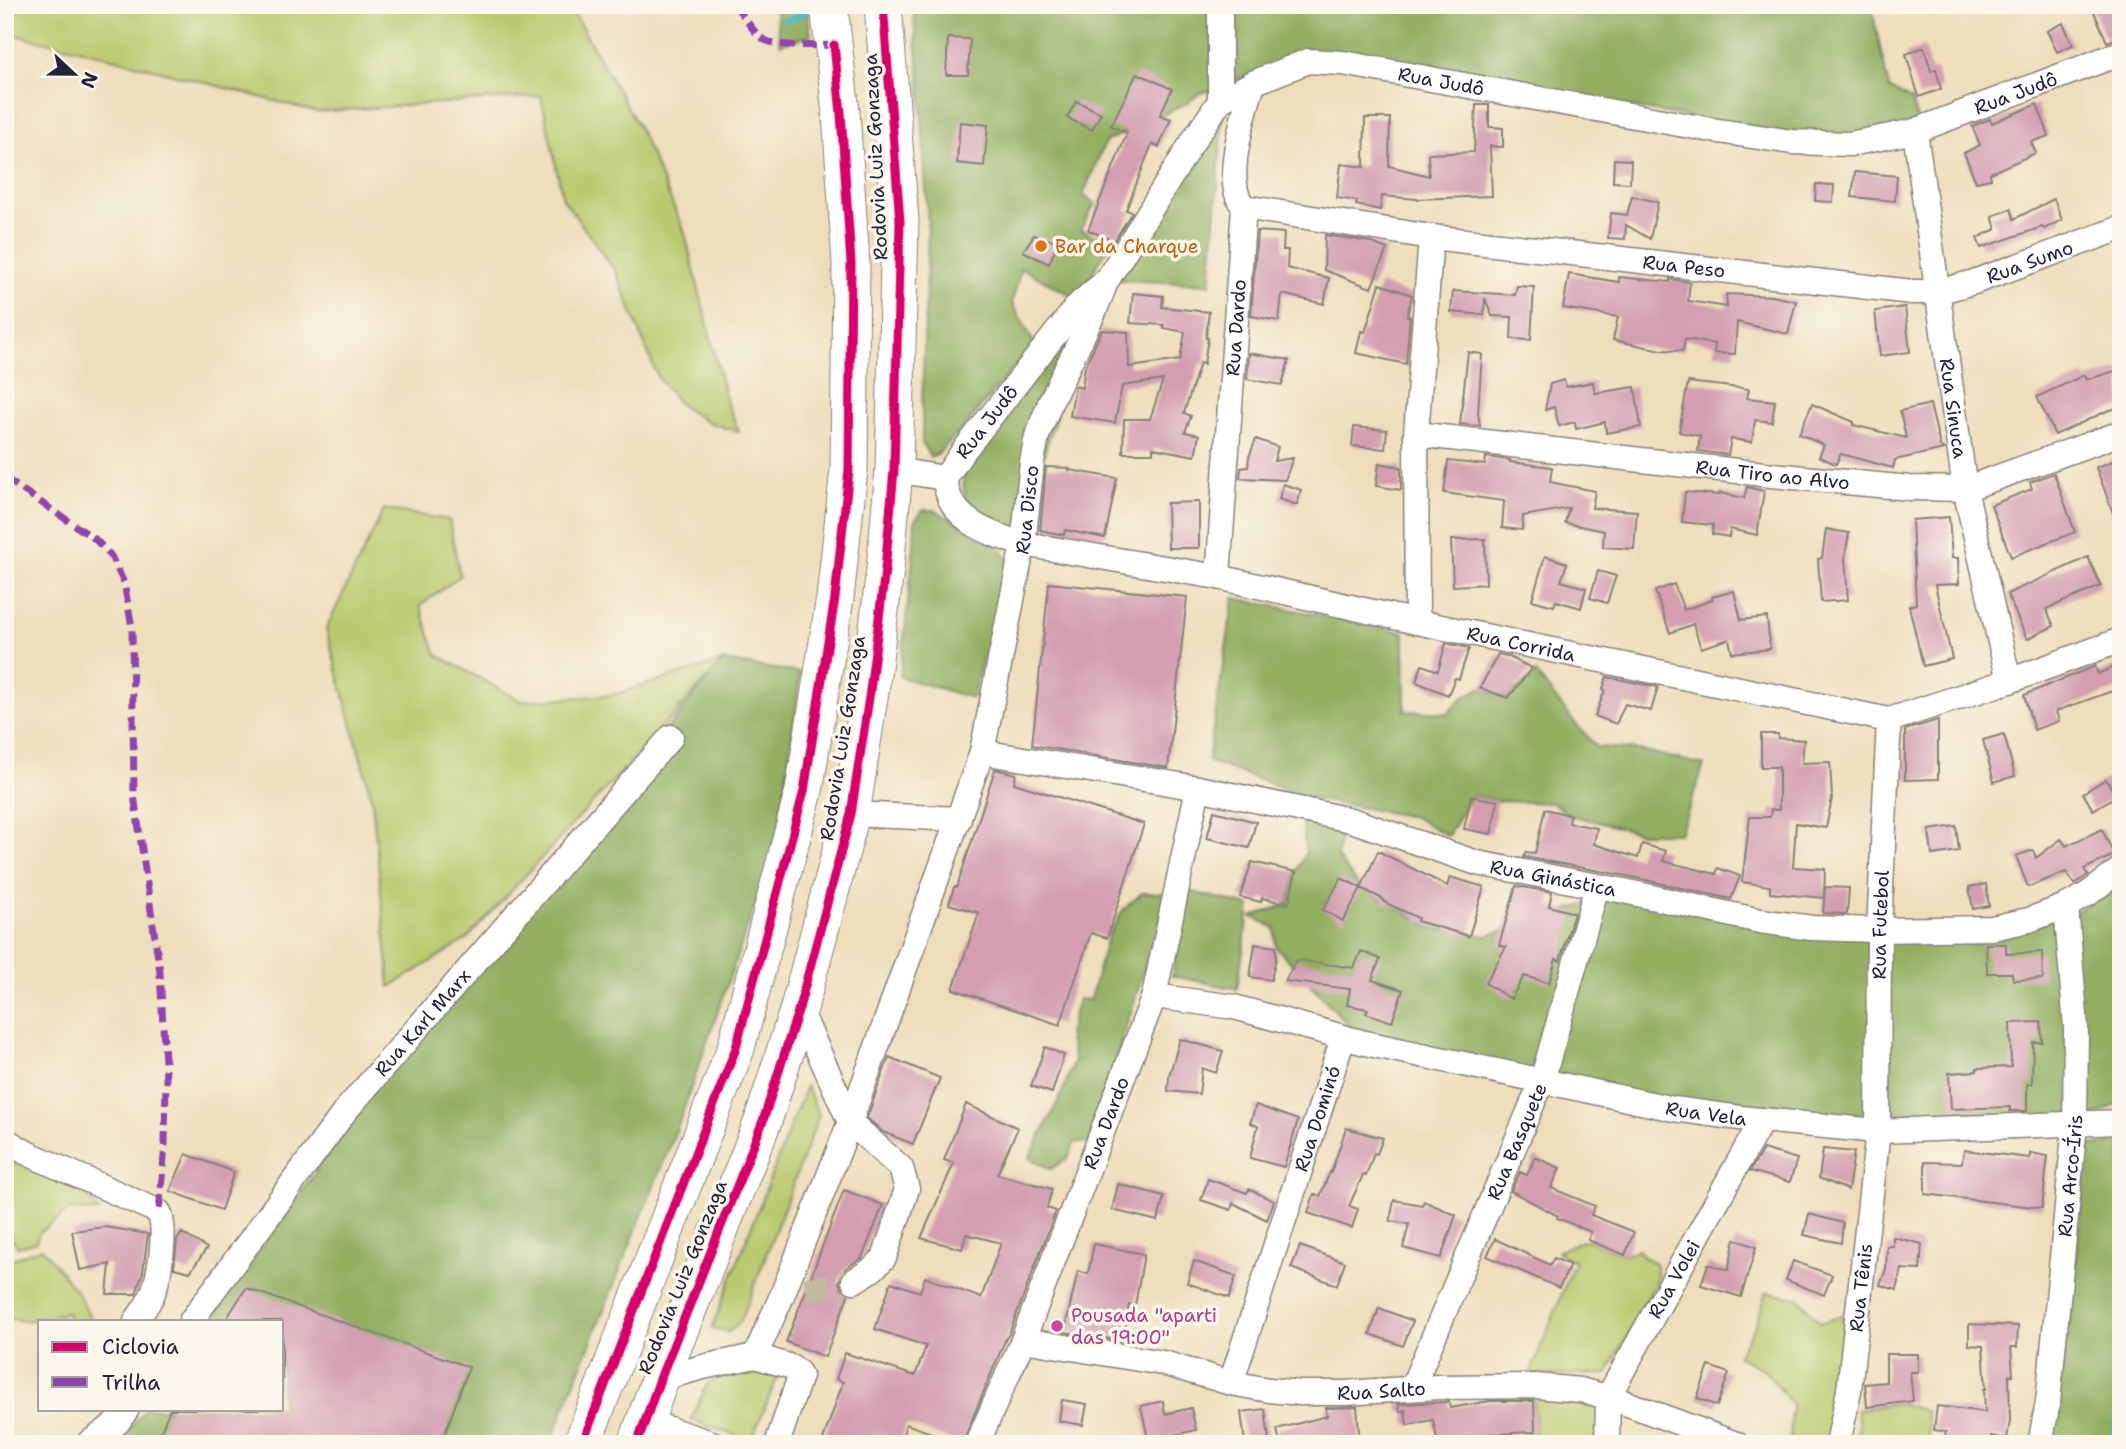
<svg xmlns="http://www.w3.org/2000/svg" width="2126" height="1449" font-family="'Shantell Sans',sans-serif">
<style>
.green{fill:#b9ca6e;stroke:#6e7654;stroke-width:2}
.forest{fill:#92ae61;stroke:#5a684e;stroke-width:2}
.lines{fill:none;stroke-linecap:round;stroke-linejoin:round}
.stream{stroke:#43b2be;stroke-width:6}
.building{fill:#d29eb0}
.minor-tunnel{stroke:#c5b8a1;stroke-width:24;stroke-dasharray:24 12;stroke-linecap:butt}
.minor-casing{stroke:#88807a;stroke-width:27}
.highway-casing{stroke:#88807a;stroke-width:39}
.minor{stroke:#fff;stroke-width:24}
.highway{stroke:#fff;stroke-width:37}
.quiet{stroke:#8e44ad;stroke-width:7;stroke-dasharray:14 7;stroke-linecap:butt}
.cycleway-casing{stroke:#fbf7ec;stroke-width:13}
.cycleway{stroke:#d6006c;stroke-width:9}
.food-dot{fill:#e8710a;stroke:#fbf7ec;stroke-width:2.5}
.hotel-dot{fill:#d1479c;stroke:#fbf7ec;stroke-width:2.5}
.labels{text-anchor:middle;stroke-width:7;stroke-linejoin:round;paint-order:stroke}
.street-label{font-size:19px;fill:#22223b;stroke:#fbf7ec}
.food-label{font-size:19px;fill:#c56008;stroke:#fbf7ec;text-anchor:start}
.hotel-label{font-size:19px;fill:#b23c85;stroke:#fbf7ec;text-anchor:start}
</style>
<rect width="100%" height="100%" fill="#fbf7ec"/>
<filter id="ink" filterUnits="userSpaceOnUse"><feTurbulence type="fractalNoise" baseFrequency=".0143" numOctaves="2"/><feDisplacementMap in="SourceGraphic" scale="14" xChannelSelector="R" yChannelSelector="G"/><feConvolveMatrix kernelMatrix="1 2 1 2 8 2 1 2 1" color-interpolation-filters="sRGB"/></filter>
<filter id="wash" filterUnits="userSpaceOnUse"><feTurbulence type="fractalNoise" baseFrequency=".00686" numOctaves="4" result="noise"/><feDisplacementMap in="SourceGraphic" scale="28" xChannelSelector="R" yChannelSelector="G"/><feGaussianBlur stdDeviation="1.57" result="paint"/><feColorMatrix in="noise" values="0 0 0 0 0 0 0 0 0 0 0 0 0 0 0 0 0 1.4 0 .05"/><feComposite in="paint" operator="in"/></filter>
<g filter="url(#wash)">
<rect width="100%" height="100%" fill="#eeddba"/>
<path class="green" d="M5,5H569L638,126L684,230L727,403L739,432L707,422L680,405L658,378L616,272L563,199L541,96L316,112L78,49L5,33Z
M384,509L449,520L460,576L420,606L437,655L521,701L612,695L723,661L467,939L390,987L372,800L326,629Z
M806,1086L819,1115L741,1321L729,1332L712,1328Z
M28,1159L83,1190L99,1212L69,1210L39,1233L36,1242L18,1247L5,1229V1168Z
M1588,1240L1625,1255L1638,1249L1644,1257L1655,1263L1658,1278L1607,1374L1530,1375L1575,1261L1557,1252L1576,1243Z
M42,1248L77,1292L92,1321H70L67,1313L25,1321L5,1318V1262Z
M1767,1292L1800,1299L1820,1323L1845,1314L1831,1431L1825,1444H1790L1792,1404L1765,1370L1737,1356L1756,1324Z
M759,1361L781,1369L751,1441L691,1420L707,1384Z
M1534,1393L1600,1401V1444H1507L1535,1432Z
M1899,1403L1926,1411L1929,1444H1856L1859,1427L1857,1410Z"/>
<path class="forest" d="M775,5H806L811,35L780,44Z
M913,5H1215L1214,89L1200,93L1187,103L1105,142L1083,195L1095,203L1081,229L1110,245L1076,298L1021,268L1012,303L1034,343L966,425L938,454L930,457L922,443V406L928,230L921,95Z
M1230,5H1871L1889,88L1911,100L1920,129L1844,144L1309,51L1227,84Z
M1224,105L1210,284L1115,280Z
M1090,308L1021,527L1006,529L973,514L964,494L963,475L975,451Z
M923,510H935L1001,549L1010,564L972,698L900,677L914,546L915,520Z
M1234,598L1404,632L1405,711L1448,713L1462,698L1480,688L1508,698L1536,673L1574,722L1597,747L1639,750L1704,765L1680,833H1641L1570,815L1553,803L1498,801L1471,796L1448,836L1414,817L1313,799L1208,761Z
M723,661L801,673L777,842L677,1128L550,1444H106L129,1430L145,1409H282V1321H209L423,1021Z
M1302,819L1341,832L1337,857L1361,888L1383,899L1432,928L1487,936L1611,896L1867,938L1986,944L2076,911L2121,883V1103L2075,1124L1813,1126L1365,1043L1276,947L1275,928L1252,917L1288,904L1296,872L1306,853Z
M1189,891L1250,906L1237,989L1172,976Z
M1142,893H1168L1090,1143L1075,1142L1068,1158L1051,1169L1029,1158L1060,1098L1074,1060L1068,1034L1078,999L1090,1000L1107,938L1123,910Z
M2121,1143V1444H2052L2070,1313L2088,1146Z"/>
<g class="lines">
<path class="stream" d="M784,20L807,13
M2112,1444L2121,1395"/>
</g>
<g id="blocks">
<path class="building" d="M2091,5H2121V37L2107,42Z
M2063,23L2073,45L2057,52L2047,31Z
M948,38L970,39L968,75H946Z
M1924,47L1931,71L1936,69L1941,89L1919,97L1906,54Z
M1137,73L1172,89L1160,115L1171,119L1159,147L1152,144L1126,210L1132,212L1114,241L1088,230L1127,133L1111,126Z
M1076,101L1101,113L1092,130L1067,118Z
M2037,104L2049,136L2031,142L2036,153L1990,173L1991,179L1976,182L1964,153L1980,145L1972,126L1990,119L1992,123Z
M1476,105H1489V127L1503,128V147L1490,146L1492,196L1417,199L1382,196L1380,210L1356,205L1357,201L1337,198L1341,164L1364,167L1365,118H1390L1389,166L1429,176L1428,154L1474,152Z
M960,122L988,125L984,166L957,163Z
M1614,159L1631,160L1630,183L1613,182Z
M1855,172L1897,176L1895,201L1852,197Z
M1816,184L1834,185L1833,202L1815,201Z
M1632,196L1658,202L1650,239L1626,225L1625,239L1608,238L1611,213L1627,215Z
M2054,199L2062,220L2044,229L2042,227L1981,248L1977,238L1996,229L1992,216L2011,209L2014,219Z
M1257,231L1284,233L1283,250H1288L1287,268L1329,278L1324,304L1282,294L1279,321L1251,316Z
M1034,235L1058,242L1049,264L1023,251Z
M1325,235L1370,242L1387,249L1371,288L1324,270Z
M1569,274L1619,282V277L1670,282V279L1690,282L1688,301L1727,307L1726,294L1772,296L1796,301L1788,334L1737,322L1735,354L1714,353L1715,344L1685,339L1683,351L1661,350L1613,340L1618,317L1563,308Z
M1380,284L1412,295L1407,316L1410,317L1406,364L1356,353L1361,331L1365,332Z
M1517,286L1534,287L1531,340L1511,339L1512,317L1492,316L1485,298L1484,315L1451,312L1453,291L1515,295Z
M1133,293L1163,296L1162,307L1209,312L1206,338H1208L1204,364L1200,363L1184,413L1191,416L1185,432L1199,435L1195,456L1153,448V453H1123L1124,419H1150L1163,380L1122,386L1115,423L1070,416L1075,386L1082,388L1085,366L1102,330L1128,332L1129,367L1180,360L1185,332L1164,328V325L1130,323Z
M1905,307L1910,352L1880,356L1875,311Z
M1468,352L1482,354L1478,413L1480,426L1460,424Z
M1249,353L1289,360L1282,385L1247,379Z
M2121,369V407L2107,411L2055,435L2037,397L2084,375L2086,380Z
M1564,380L1566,387L1593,382L1595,393L1635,387L1641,427L1606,433L1605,422L1576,429L1575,422L1559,426L1554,407L1545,410L1550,384Z
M1688,382L1749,389L1747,398L1775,401L1772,422L1755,420L1752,442L1731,439L1728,455L1698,451L1700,436L1679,432Z
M1812,404L1854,422L1853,425L1906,438L1900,411L1930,404L1940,446L1944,449L1895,460L1893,468L1841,454L1836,464L1819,457L1824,445L1799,434Z
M1354,427L1387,430L1385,449L1352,446Z
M1256,439L1278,447L1274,461L1293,458L1285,480L1240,478L1241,468L1248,467L1249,457Z
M1486,457L1510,460V462L1552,467L1550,482L1595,491L1592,508L1637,511L1634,549L1603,547L1604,531L1565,523L1569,508L1523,516L1522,530L1502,528L1504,501L1444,493L1448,461L1485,465Z
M2121,458V528L2119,529L2096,467Z
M1379,463L1401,467V490L1376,486Z
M1046,467L1069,468V470L1117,478L1105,538L1065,530L1064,535L1040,530Z
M2054,473L2075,532L2011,557L1991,505L2032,489L2030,482Z
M1283,484L1301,490L1297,505L1279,499Z
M1747,487L1764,491L1757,535L1730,529L1729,537L1712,534L1713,525L1682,522L1685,492L1719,495L1720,493L1744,498Z
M1199,502V548H1168L1167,503Z
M1949,517L1952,558H1958L1959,584L1935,585L1952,659L1923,666L1909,606L1916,604L1912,520Z
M1826,529L1849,533L1845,557L1848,600L1821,602L1818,559L1822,558Z
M1485,539L1486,584L1453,586L1451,540Z
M1545,556L1567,563L1561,581L1586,588L1581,608L1556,601L1554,606L1532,600Z
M2088,557L2101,586L2046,609L2054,626L2027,639L2007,594Z
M1598,571L1616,576L1607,603L1590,598Z
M1049,583L1187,597L1168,768L1032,745Z
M1674,584L1684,610L1712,600V597L1734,591L1741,620L1767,617L1770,649L1732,653L1729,639L1701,648L1693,624L1670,633L1655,591Z
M1446,643L1469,648L1459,679L1455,678L1448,695L1416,682L1422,665L1438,671Z
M1498,654L1507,656L1532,668L1508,698L1480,688Z
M2121,664V688L2056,711L2059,721L2034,730L2024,695L2095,666L2098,674Z
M1607,677L1658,687L1651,711L1625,704L1616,724L1595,716L1605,690L1603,689Z
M1938,720V779L1905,780V730Z
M1761,734H1778V738L1804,740L1802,763L1830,762L1832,798L1826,828L1796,823L1793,867L1825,869L1824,898L1770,893V886L1742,882L1750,817H1770L1771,809L1779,810V767H1761Z
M2004,734L2015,776L1994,782L1983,740Z
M995,769L1016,774L1014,783L1144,824L1107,938L1091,933L1060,1025L953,989L979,913L949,904L954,887H957Z
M2106,779L2116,796L2093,810L2083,793Z
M1471,796L1498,801L1491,834L1464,829Z
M1545,809L1570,815L1569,823L1597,828L1594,844L1638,858L1642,844L1666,851L1663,861L1716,874L1718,868L1740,876L1731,899L1627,876L1524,857L1526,852L1535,853Z
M1214,811L1256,822L1249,848L1207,838Z
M1956,826L1959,851L1932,855L1929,830Z
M2102,829L2114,855L2084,869L2088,875L2075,884L2066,872L2028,887L2016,856L2033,850L2036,858L2061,839L2066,846Z
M1378,851L1447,886L1450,877L1484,887L1469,936L1417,921L1418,918L1384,902L1383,899L1361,888Z
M1252,862L1296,872L1288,904L1262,898L1261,902L1240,897Z
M1341,878L1361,888L1343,921L1323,910Z
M1986,884L1989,906L1973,909L1969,887Z
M1516,886L1552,892L1549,906L1574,913L1560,961L1556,959L1549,983L1524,976L1511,999L1485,983L1506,947L1499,945Z
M1825,887L1849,888L1847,914L1823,913Z
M1255,944L1276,947V958L1271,980L1250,977Z
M1986,944H2006V954L2042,952L2043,979L2013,980L2012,973H1987Z
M1361,951L1380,959L1372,980L1403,990L1392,1022L1366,1013L1368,1009L1347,1005L1350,989L1285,981L1296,960L1354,968Z
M2041,1022L2042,1042H2033L2032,1084H2027V1111H2010V1107L1951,1109L1949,1073L1977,1071V1068L2011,1067L2010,1023Z
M1180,1039L1223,1051L1216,1073L1202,1068L1199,1094L1168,1091L1169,1076Z
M1045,1047L1064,1055L1052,1093L1031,1086Z
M889,1057L940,1078L913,1144L883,1132L867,1118Z
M966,1104L1018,1128L997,1174L1052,1189L1047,1208L1056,1211L1009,1334L1006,1338L962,1444L906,1424L900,1444H834L823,1440L843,1382L836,1379L845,1353L915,1376L926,1346L875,1329L891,1282L920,1292L925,1277L981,1298L1001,1243L966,1234L962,1249L921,1238L954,1163L944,1160Z
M1256,1105L1298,1120L1284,1167L1250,1158L1258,1126L1250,1123Z
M1346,1128L1383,1138L1377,1154L1374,1153L1366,1176L1363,1175L1349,1206L1358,1209L1352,1228L1308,1213L1314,1194L1320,1196L1330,1172L1331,1173Z
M1763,1149L1797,1159L1790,1182L1750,1171Z
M1823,1149L1854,1152L1848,1190L1819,1178Z
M1964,1150L2030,1158V1153L2048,1156L2042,1208L1925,1194V1162L1962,1163Z
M186,1154L234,1172L221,1210L170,1191Z
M1535,1157L1560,1168L1551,1188L1595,1206L1591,1215L1634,1232L1625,1255L1588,1240L1591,1232L1557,1218L1558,1216L1511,1191L1520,1172L1527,1175Z
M1208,1179L1247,1193L1249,1189L1274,1201L1267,1220L1233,1203L1231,1210L1201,1200Z
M1118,1184L1164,1196L1158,1221L1112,1210Z
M844,1190L883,1205L862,1258L846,1268L841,1275L839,1282L841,1288L848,1295L825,1357L786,1342Z
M1394,1200L1422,1205L1424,1201L1456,1215L1441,1258L1403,1248L1409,1224L1390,1221Z
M1809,1214L1843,1223L1841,1243L1804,1235Z
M105,1227L148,1234L143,1272L136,1294H107L110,1264L80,1270L72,1231Z
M182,1233L207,1248L190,1272L174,1268L177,1240Z
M1893,1237L1922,1244L1920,1270L1902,1269L1897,1290L1880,1285L1886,1269L1887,1246H1893Z
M1495,1239L1550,1265L1554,1258L1570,1265L1559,1288L1487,1256Z
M1735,1239L1756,1247L1741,1297L1701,1285L1708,1264L1728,1270Z
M1094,1244L1144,1254L1135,1306L1129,1305L1123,1341L1064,1332L1078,1271L1088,1274Z
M1300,1246L1345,1262L1337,1285L1291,1268Z
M1194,1261L1236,1276L1229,1298L1187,1283Z
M1793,1261L1832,1275L1824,1295L1786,1280Z
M246,1288L469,1367L441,1444H156L170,1409H282V1321H225Z
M1379,1308L1413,1321L1403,1346L1370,1334Z
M1969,1324L2018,1326L2017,1347H2011L2013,1375H2009L2010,1421L2007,1439L1991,1436V1444H1943L1946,1432L1934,1430L1937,1406L1985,1412L1984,1389H1986L1983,1346L1969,1345Z
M1886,1354H1918V1372H1910L1913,1401L1867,1407L1865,1384L1886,1382Z
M1709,1366L1729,1373L1717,1406L1697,1398Z
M1062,1400L1087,1404L1083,1425L1059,1421Z
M1163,1401L1165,1414L1191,1408L1196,1430L1170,1436L1172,1444H1149L1141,1406Z
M1490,1401H1534L1535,1432L1490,1434L1492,1444H1438L1433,1420L1407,1425L1405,1410L1400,1412L1398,1404L1449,1402L1450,1408Z
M1357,1407L1360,1444H1280L1277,1429L1327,1416L1326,1408Z
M1265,1409L1269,1440L1245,1443L1241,1412Z"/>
</g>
</g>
<g filter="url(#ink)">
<use href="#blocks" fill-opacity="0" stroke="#88807a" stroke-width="2"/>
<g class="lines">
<path class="minor-tunnel" d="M806,1290L854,1281"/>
<g class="minor-casing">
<g id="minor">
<path d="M1220,101V5"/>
<path id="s1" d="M1915,131L1965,489L2009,681"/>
<path id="s2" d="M1244,207L1431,237L1912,292H1937L1974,282L2121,228"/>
<path id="s3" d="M1416,434L1772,475L1910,488L1965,489L2121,433"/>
<path d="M894,470L945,478"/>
<path id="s4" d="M945,478L962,453L1079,304L1107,280L1193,141L1220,101L1253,83L1308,61L1343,63L1712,130L1792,142L1850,144L1915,131L2121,53"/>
<path id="s5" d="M945,478C947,519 988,534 1023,544L1218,577L1417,622L1889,720L2009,681L2121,640"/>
<path id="s6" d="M1218,577L1244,207C1221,181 1245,113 1253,83"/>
<path d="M1417,622L1416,434L1431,237"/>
<path id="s7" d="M982,752L1198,788L1351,820L1477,863L1624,891L1760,921L1812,928L1879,930L1992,928L2029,920L2066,906L2088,894L2121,869"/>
<path d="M851,814L959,819"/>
<path id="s8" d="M1154,996L1234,1007L1365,1043L1674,1109L1740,1118L1878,1131L2121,1122"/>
<path d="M799,1008L850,1122L901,1168L907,1189L884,1258L873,1269L854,1281"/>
<path d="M5,1140L27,1153L159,1212C167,1230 160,1274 153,1293C149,1303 142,1312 136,1321"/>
<path id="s9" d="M191,1321L346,1110L671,737"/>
<path id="s10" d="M1023,1340L1163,1363L1231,1383L1269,1390L1301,1393H1345L1438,1387L1536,1386L1580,1390L1615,1399L1736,1444"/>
<path id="s11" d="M755,1356L781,1298L850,1122L982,752L1023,544L1032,462L1037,436L1050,403L1094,312L1104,287"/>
<path d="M660,1379L703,1367L755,1356L792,1367L799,1373L800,1376L777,1444"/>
<path id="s12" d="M1231,1383L1343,1038"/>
<path id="s13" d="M1412,1388L1542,1081L1597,886"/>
<path d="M645,1421L714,1444"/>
<path d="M88,1444L118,1422L127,1409"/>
<path id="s14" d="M977,1444L1023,1340L1154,996L1198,788"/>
<path id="s15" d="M1607,1444L1608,1397L1762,1120"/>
<path id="s16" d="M1838,1444L1849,1390L1878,1131L1879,930L1889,720"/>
<path id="s17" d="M2040,1444L2048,1402L2075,1124L2076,1028L2066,906"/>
</g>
</g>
<g class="highway-casing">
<path id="highway" d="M582,1444L736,1048L804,791L835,598L849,470L851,263L841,113L829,5
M637,1444L660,1379L763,1121L799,1008L851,814L870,691L885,570L894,470L900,221L883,5"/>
</g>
<use href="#minor" class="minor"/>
<use href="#highway" class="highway"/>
<path class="quiet" d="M735,5C743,15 750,27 759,36C772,49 815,45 834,45
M5,478L95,539L111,556L124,583L132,627L134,795L160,972L166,1079L165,1145L159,1212"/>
<g class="cycleway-casing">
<path id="cycleway" d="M582,1444L736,1048L804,791L835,598L849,470L851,263L841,113L834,45
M637,1444L660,1379L763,1121L799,1008L851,814L870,691L885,570L894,470L900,221L883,5"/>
</g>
<use href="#cycleway" class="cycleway"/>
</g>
</g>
<circle class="food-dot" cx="1041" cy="246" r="7"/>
<circle class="hotel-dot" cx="1057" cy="1326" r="7"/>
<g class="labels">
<g class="street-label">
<text dy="7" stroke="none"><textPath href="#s4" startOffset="700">Rua Judô</textPath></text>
<text dy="7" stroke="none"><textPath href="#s4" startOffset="1288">Rua Judô</textPath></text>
<text transform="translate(875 157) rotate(-93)" y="7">Rodovia Luiz Gonzaga</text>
<text dy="7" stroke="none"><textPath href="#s2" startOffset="796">Rua Sumo</textPath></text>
<text dy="7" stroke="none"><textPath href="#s2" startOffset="444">Rua Peso</textPath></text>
<text dy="7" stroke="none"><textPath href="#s6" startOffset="250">Rua Dardo</textPath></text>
<text dy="7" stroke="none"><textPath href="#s1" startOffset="280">Rua Sinuca</textPath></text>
<text dy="7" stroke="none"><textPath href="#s4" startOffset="70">Rua Judô</textPath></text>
<text dy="7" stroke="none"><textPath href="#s3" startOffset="359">Rua Tiro ao Alvo</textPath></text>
<text dy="7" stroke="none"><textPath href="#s11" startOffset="892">Rua Disco</textPath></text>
<text dy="7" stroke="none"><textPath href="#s5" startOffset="618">Rua Corrida</textPath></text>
<text transform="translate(842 738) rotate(-81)" y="7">Rodovia Luiz Gonzaga</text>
<text dy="7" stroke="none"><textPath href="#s7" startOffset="586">Rua Ginástica</textPath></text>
<text dy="7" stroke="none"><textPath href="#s16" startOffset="522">Rua Futebol</textPath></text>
<text dy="7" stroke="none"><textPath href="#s9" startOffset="378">Rua Karl Marx</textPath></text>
<text dy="7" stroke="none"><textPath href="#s8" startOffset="565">Rua Vela</textPath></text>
<text dy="7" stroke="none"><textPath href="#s12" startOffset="278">Rua Dominó</textPath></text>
<text dy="7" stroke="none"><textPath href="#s14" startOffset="346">Rua Dardo</textPath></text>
<text dy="7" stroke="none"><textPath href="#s13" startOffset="268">Rua Basquete</textPath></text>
<text dy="7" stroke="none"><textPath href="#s17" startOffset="270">Rua Arco-Íris</textPath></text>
<text transform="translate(682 1277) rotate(-68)" y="7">Rodovia Luiz Gonzaga</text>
<text dy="7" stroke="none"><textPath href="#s15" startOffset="182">Rua Volei</textPath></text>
<text dy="7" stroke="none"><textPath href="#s16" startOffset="158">Rua Tênis</textPath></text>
<text dy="7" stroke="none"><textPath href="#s10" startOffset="364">Rua Salto</textPath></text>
</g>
<g class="food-label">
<text x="1055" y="253">Bar da Charque</text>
</g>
<g class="hotel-label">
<text x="1071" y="1322">Pousada "aparti<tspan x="1071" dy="22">das 19:00"</tspan></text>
</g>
</g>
<rect width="2126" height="1449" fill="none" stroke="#fbf7ec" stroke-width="28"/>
<rect x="38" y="1320" width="245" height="91" fill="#fbf7ec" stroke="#a4a2a5" stroke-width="2"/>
<rect x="52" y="1342" width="35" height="10" fill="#d6006c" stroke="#a4a2a5" stroke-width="2"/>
<text x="102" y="1354" font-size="21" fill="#22223b">Ciclovia</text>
<rect x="52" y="1377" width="35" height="10" fill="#8e44ad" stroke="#a4a2a5" stroke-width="2"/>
<text x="102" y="1390" font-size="21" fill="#22223b">Trilha</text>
<g transform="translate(74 74) rotate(112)" stroke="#fbf7ec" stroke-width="5" paint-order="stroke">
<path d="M0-5L12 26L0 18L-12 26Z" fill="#22223b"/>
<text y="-10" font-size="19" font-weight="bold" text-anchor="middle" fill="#22223b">N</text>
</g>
</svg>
